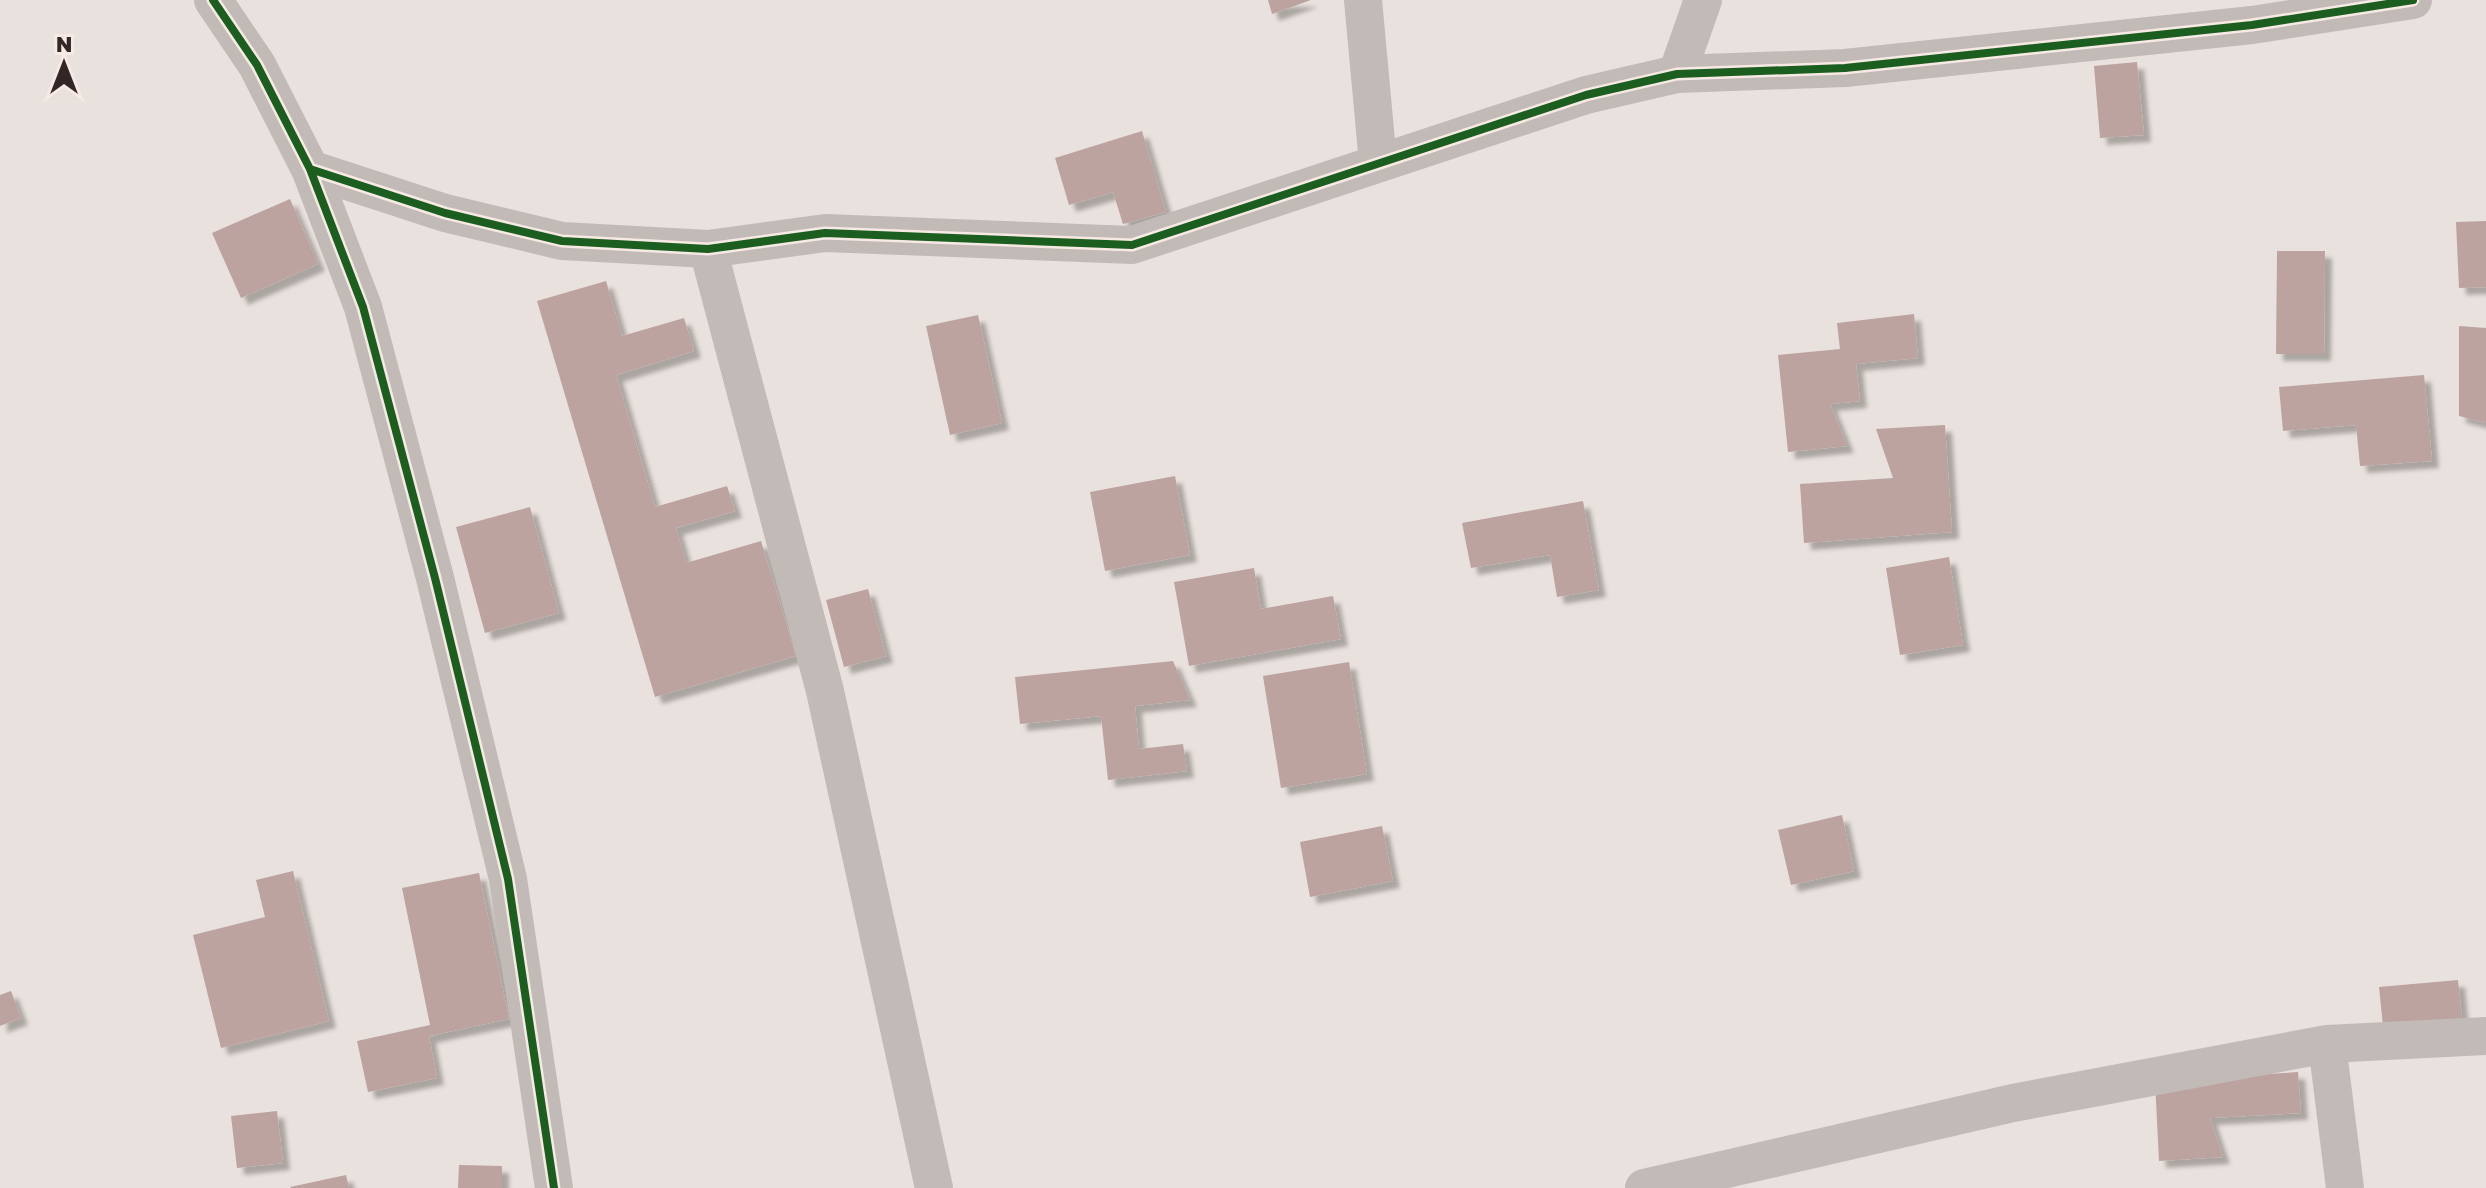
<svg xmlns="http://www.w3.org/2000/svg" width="2486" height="1188" font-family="'Golos Text',sans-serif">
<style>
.building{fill:#bca3a0;filter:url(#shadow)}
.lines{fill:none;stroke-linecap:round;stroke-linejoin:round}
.street{stroke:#c2bab6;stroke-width:38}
.cycleway-casing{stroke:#f7eae4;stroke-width:13}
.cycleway{stroke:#1b5e20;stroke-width:8}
</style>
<defs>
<filter id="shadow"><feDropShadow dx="7" dy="7" stdDeviation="2" flood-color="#0004"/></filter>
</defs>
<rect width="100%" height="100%" fill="#e9e1dd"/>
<path class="building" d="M1268,0H1311L1272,14Z
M2137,62L2144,135L2100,138L2094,66Z
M1142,131L1166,212L1123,224L1113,192L1069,205L1055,158Z
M290,199L318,264L241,298L212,233Z
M2486,221V287L2459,288L2456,222Z
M2277,251H2325L2324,354H2276Z
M606,281L622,336L684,318L694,351L616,375L655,507L727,486L735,511L676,528L686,563L761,541L796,656L655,697L537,301Z
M1914,314L1918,358L1856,364L1860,401L1830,404L1847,446L1788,452L1778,355L1840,349L1837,323Z
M978,315L1002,423L950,435L926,326Z
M2459,326L2486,328V423L2459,416Z
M2424,375L2432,461L2360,466L2356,425L2283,431L2279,387Z
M1945,425L1952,532L1804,543L1800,484L1893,478L1876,429Z
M1175,476L1190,555L1105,571L1090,492Z
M1583,501L1599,590L1557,597L1550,555L1471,568L1462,523Z
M530,507L559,613L485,633L456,527Z
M1949,557L1963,645L1900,655L1886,568Z
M1254,568L1261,609L1333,596L1341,639L1189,666L1174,582Z
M868,589L886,656L844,667L826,600Z
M1173,661L1190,700L1135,706L1139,749L1183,744L1187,771L1108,780L1101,716L1020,724L1015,677Z
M1349,662L1367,774L1281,788L1263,676Z
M1842,815L1854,871L1791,885L1778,830Z
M1382,826L1393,881L1310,897L1300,842Z
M293,871L329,1021L221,1048L193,935L265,917L256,880Z
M479,873L509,1019L429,1036L437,1078L368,1092L357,1041L430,1025L402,888Z
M2458,980L2463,1029L2384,1036L2379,987Z
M11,991L21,1018L0,1026V995Z
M2298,1072L2301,1113L2210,1118L2223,1157L2159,1161L2155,1081Z
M277,1111L283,1163L237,1168L231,1116Z
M459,1165L502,1166V1188H458Z
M346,1175L349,1188H291L290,1187Z"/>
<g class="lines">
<path class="street" d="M213,0L257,65L310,169L363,307L435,578L508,879L554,1188
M1363,0L1378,163
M1677,74L1703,0
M310,169L445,213L562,241L708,249L825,233L1132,245L1586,95L1677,74L1845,68L2252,25L2413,0
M708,249L825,691L934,1188
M2327,1044L2345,1188
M1644,1188L2013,1103L2327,1044L2486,1036"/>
<g class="cycleway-casing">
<path id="cycleway" d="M213,0L257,65L310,169L363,307L435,578L508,879L554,1188
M310,169L445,213L562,241L708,249L825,233L1132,245L1586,95L1677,74L1845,68L2252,25L2413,0"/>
</g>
<use href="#cycleway" class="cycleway"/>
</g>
<g transform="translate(64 64)" stroke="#f7eae4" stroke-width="6" paint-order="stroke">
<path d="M0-6L14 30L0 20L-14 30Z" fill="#322726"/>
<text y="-12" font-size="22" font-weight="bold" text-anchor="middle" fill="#322726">N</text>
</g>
</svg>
